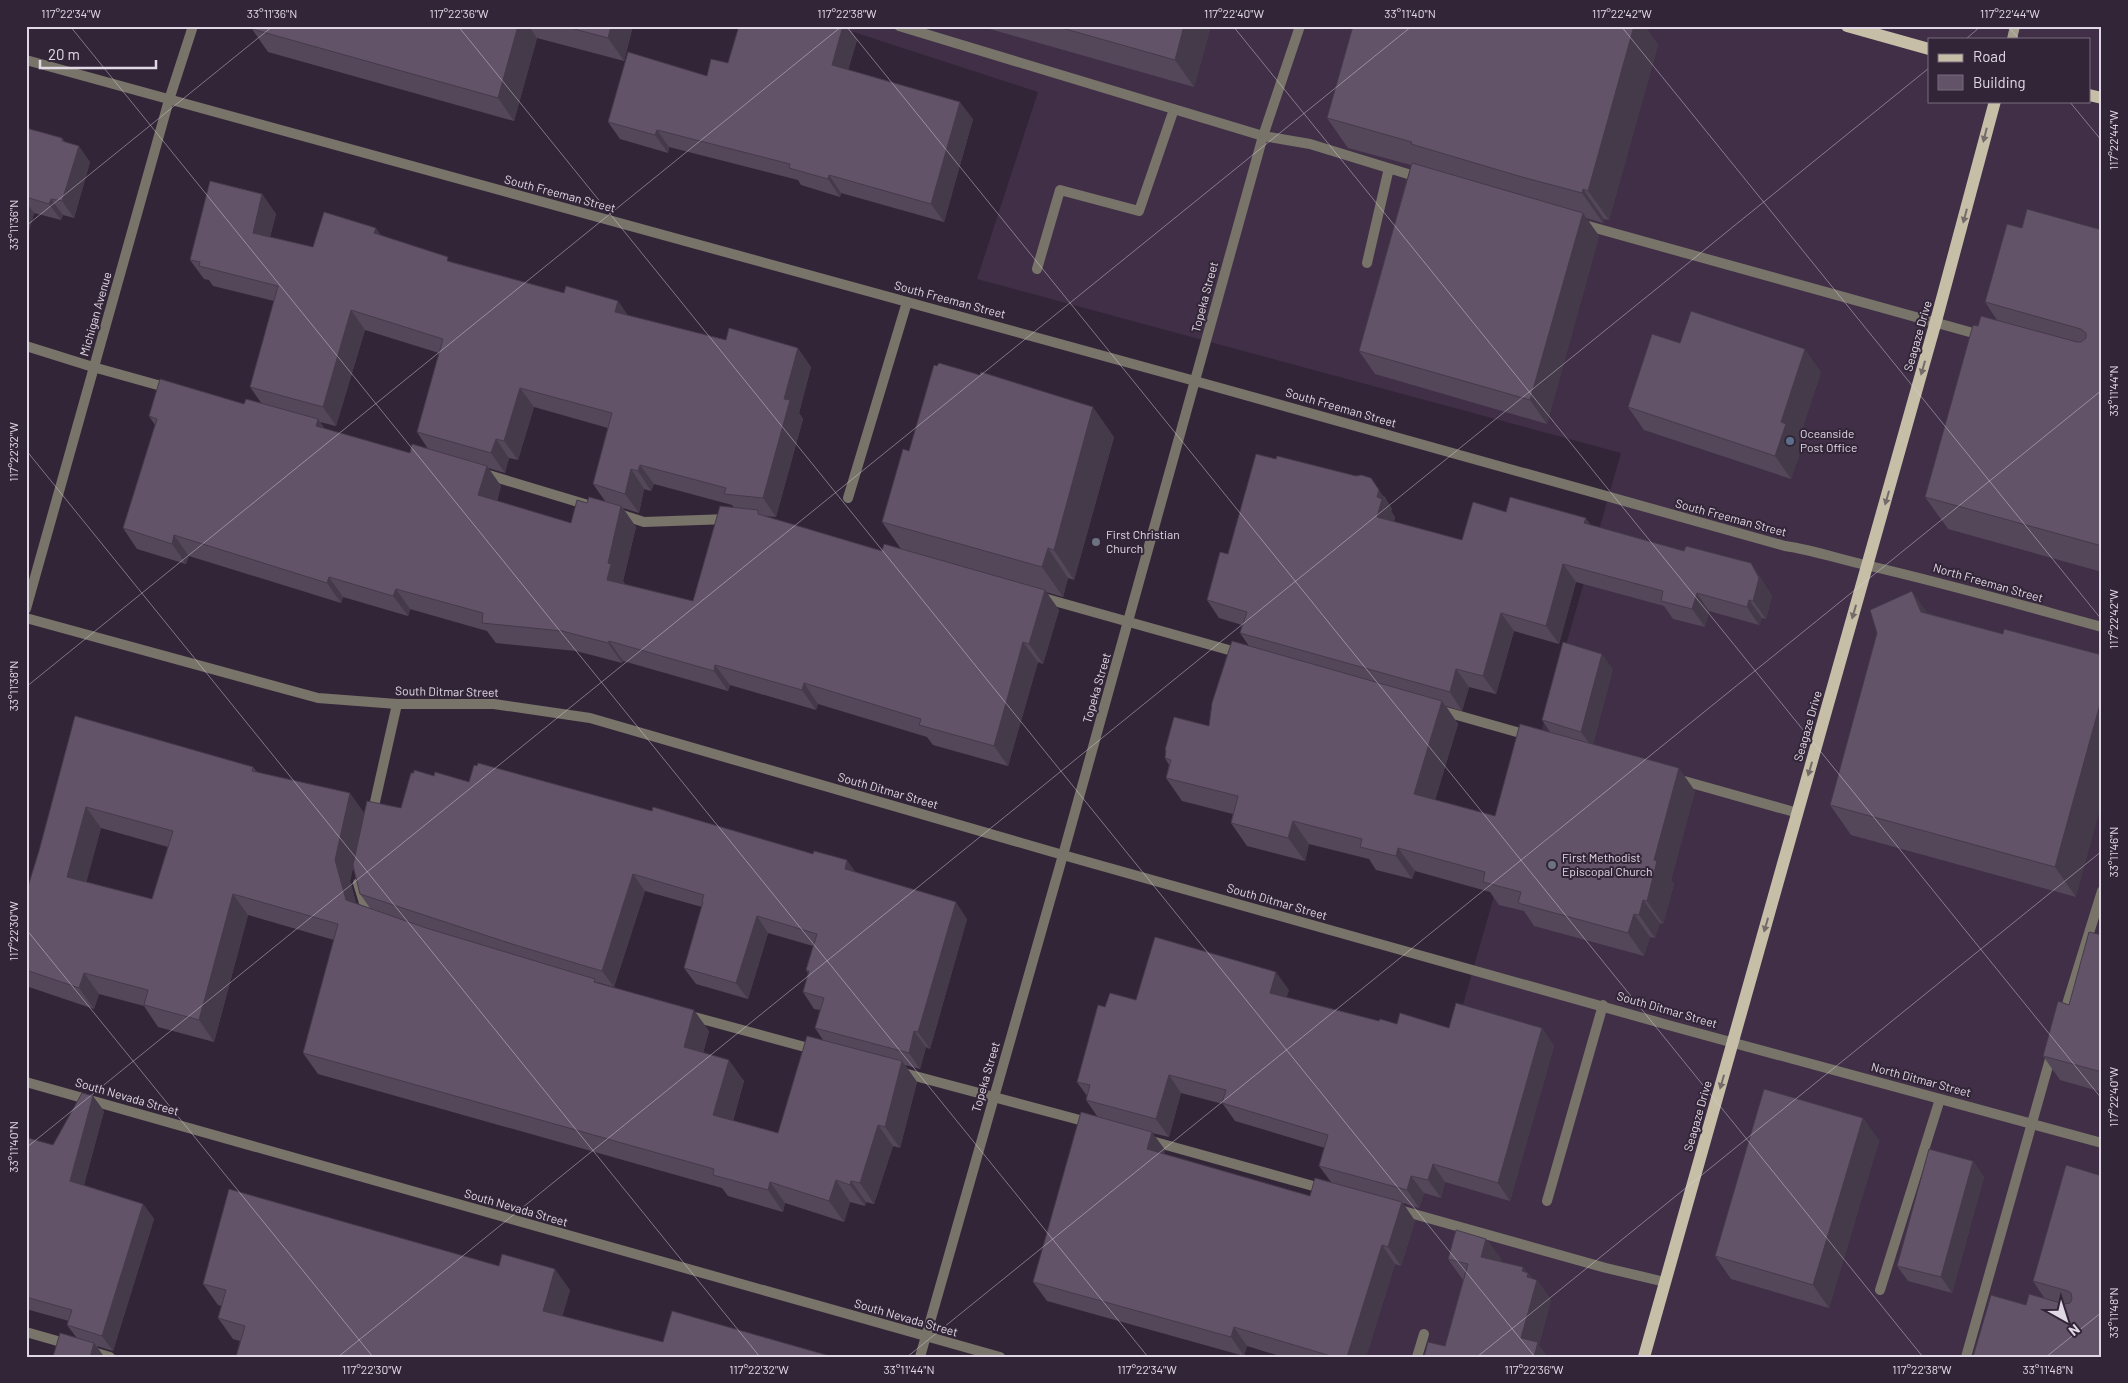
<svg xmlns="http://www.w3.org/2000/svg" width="2128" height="1383" font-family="Barlow,sans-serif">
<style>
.built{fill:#402f47;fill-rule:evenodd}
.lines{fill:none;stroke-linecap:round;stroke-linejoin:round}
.service{stroke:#787469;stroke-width:10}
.minor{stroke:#787469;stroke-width:10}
.tertiary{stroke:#787469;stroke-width:10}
.secondary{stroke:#a49e8c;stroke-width:10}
.primary{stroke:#c6bea7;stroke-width:12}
.wall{fill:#54475a;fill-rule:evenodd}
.shaded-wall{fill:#453a4a}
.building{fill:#625369;stroke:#453a4a;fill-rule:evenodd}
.oneway{fill:#756a6a}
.ticks{fill:none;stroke:#e0d8e4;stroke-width:1;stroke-opacity:0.45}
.service-dot{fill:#5c6f8a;stroke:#332538;stroke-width:2}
.worship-dot{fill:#6b7280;stroke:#332538;stroke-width:2}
.labels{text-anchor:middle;stroke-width:4;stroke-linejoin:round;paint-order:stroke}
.street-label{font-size:12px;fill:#e0d8e4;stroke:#332538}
.poi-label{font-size:12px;fill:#e0d8e4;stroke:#332538;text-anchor:start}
.neatline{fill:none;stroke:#e0d8e4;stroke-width:2}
.ticks-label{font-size:12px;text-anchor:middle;fill:#e0d8e4}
</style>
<rect width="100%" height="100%" fill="#332538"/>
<path class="built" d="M835,26H2102V1357H1362L1621,453L977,279L1038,92ZM1929,39H2089V101H1929Z"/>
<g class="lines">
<path class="service" d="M899,26L1263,136L1310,144L1421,178
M1581,224L1984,336
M1367,263L1389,168
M1037,269L1060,190L1139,211L1174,109
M26,346L93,367L172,389
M482,473L588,505
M848,498L907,302
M616,513L644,522L728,519
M1040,597L1243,654
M1439,710L1531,736
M1677,779L1798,813
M372,815L397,704
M358,883L368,916
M687,1015L816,1050
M2063,1017L2102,891
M900,1072L1091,1123
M1148,1140L1324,1189
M1547,1201L1603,1005
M1396,1209L1606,1268L1665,1282
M1880,1290L1940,1099
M26,1332L68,1344
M90,1351L110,1357
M1417,1357L1424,1334
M1966,1357L2052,1052"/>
<path class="minor" d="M26,60L1195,381L1785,546C1814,550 1841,560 1870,566C1948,584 2025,606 2102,627
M26,609L169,100L193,26
M26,1082L1000,1357
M920,1357L1063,855L1263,136L1300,26"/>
<path class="tertiary" d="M26,618L318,698L397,704H494L590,718L1063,855L1668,1025L2102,1143"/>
<path class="secondary" d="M2012,39L2015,26"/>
<path class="primary" d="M1847,26L1929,49
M2089,95L2102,98
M1644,1357L1936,321L1995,101"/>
</g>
<path class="wall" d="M253,26H633L624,61L537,38L514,121L268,52L252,29Z
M739,26H848L857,40L848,70L973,119L944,222L841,193L840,197L801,185L798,180L669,147L668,153L620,139L608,122L707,76L728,63Z
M979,26H1211L1194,87Z
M1353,26H1645L1658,45L1609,220L1604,219L1603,223L1586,218L1599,236L1547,424L1375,374L1359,351L1411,165L1348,148L1327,118Z
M26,128L62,138L65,142L90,162L74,218L63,215L61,220L34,213L26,242Z
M262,194L276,214L270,237L313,247L381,236L452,262L564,293L618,301L628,316L811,367L799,413L803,419L776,517L764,516L882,551L901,549L882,522L909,451L1114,437L1074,580L1068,578L1063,597L1046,592L1059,610L1043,664L1038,662L1008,766L933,745L927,737L818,704L816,710L730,685L728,691L623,661L622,663L576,651L496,643L487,631L410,609L408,616L343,597L341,603L189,556L186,564L137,549L123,528L155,425L149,416L244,404H262L250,387L274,301L213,286L209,280L204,279L190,260ZM365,330L439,353L417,432L428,449L410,453L325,429L320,422L336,426ZM534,407L608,428L593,484L605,501L587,503L571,523L497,501L501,486L488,468L505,473L509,458L518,460ZM654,484L732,505L734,508L693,601L625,584L623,581L636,527L623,508L639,513L644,489L651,491Z
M2022,228L2102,230V572L1948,529L1925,497L1978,326L1997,320L1985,302Z
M1680,343L1821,372L1798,442L1802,447L1791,479L1644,430L1628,407Z
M1384,496L1392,509L1391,511L1395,517L1394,522L1462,540L1506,512L1590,525L1684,551L1751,563L1772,596L1766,619L1762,618L1759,625L1709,611L1705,627L1673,619L1664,606L1576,582L1559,644L1514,631L1496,694L1469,687L1462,711L1446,706L1458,724L1435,800L1495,816L1550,732L1542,720L1613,669L1593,744L1695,791L1671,880L1674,884L1663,924L1660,923L1655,938L1650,937L1644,956L1534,926L1524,911L1499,905L1490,892L1415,871L1412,879L1376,870L1369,859L1309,844L1305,861L1247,846L1231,823L1233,814L1182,801L1166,778L1169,765L1165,758L1166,752L1165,750L1209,726L1249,646L1240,633L1242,625L1219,618L1207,600L1228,554Z
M1927,613L2003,634L2076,897L1851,835L1830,805Z
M75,716L253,767L256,771L364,813L401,808L434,776L469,782L856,872L967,919L930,1049L926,1047L920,1069L905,1065L917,1082L900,1148L893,1146L874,1204L866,1202L865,1206L850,1202L844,1222L785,1203L783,1212L728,1196L722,1188L318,1074L303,1053L334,940L248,915L214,1042L158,1027L144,1006L99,994L94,1009L26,986V893L39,851ZM101,828L168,847L152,899L86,882ZM353,868L360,894L370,908L356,903L350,881ZM645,891L702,907L684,968L696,984L748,999L768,933L813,946L806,970L808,973L803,992L814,1009L820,1010L815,1028L823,1040L778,1133L733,1121L744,1081L703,1053L709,1031L597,982L614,987Z
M2102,935V1092L2060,1080L2043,1056L2069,1005Z
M1289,990L1286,997L1379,1021L1397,1024L1449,1028H1542L1554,1046L1510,1201L1445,1182L1441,1198L1424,1193L1419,1208L1403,1203L1415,1221L1401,1266L1395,1264L1366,1357H1283L1247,1346L1244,1356L1047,1301L1033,1282L1097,1116L1086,1100L1087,1096L1077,1082L1105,1007L1136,1000ZM1181,1093L1223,1104L1235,1121L1325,1148L1319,1166L1331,1182L1310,1196L1164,1154L1165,1150L1152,1133L1169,1137Z
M104,1111L84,1185L143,1204L154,1219L113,1351L97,1346L104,1357L76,1337L67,1325L69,1321L26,1309V1142L53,1145Z
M1863,1118L1879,1141L1829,1308L1731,1279L1715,1256Z
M1973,1161L1984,1177L1952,1293L1908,1281L1897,1266Z
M2066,1165L2102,1357L2026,1305L2045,1299L2033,1281Z
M1486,1239L1501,1259L1500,1262L1523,1267L1526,1272L1528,1273L1533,1279L1537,1280L1551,1300L1539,1345L1445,1346L1463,1280L1448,1259Z
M203,1284L570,1290L562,1316L663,1342L830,1356V1357H236L240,1341L233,1339L218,1318L222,1306L218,1305Z"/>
<path class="shaded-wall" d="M518,26H529L537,38L514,121L498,98Z
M611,26H633L624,61L608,38Z
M843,26H848L857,40L844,82L832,65Z
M1184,26H1211L1194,87L1175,60Z
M1634,26H1645L1658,45L1609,220L1588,191Z
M960,102L973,119L944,222L931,204Z
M657,130L669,147L668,153L655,135Z
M79,146L90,162L74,218L62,201Z
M829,175L841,193L840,197L828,179Z
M1583,189L1604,219L1603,223L1582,193Z
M262,194L276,214L266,252L253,233Z
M51,199L63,215L61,220L49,204Z
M26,202L34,213L26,242Z
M1583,213L1599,236L1547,424L1530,400Z
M376,228L389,247L374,233Z
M618,301L631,320L615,312Z
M351,310L365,330L336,426L323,407Z
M798,348L811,367L799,413L803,419L776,517L763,498L784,399Z
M1805,349L1821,372L1798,442L1802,447L1791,479L1775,456L1781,422Z
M520,388L534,407L518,460L504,441Z
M1093,407L1114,437L1074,580L1054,550Z
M318,419L332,439L316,426Z
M496,439L509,458L505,473L491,453Z
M640,465L654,484L651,491L638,471Z
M487,466L501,486L492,515L478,495Z
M631,469L644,489L639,513L625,494Z
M1371,478L1392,509L1391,511L1395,517L1390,535L1377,517V497Z
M621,506L636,527L623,581L625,584L607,580L608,563Z
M1586,518L1599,537L1584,523Z
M174,535L189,556L186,564L172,544Z
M1048,548L1068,578L1063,597L1042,567Z
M1751,563L1772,596L1766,619L1753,601Z
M1563,564L1576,582L1559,644L1546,626Z
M329,577L343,597L341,603L327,583Z
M396,589L410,609L408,616L393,596Z
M1045,590L1059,610L1043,664L1029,644Z
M1912,591L1933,621L1921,612Z
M1697,593L1709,611L1705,627L1692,609Z
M1749,600L1762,618L1759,625L1747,607Z
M1501,613L1514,631L1496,694L1483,676Z
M609,641L623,661L622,663L608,643Z
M1023,642L1038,662L1008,766L994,746Z
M1602,654L1613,669L1592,747L1581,732Z
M715,665L730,685L728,691L714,671Z
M1456,669L1469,687L1462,711L1450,692Z
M804,683L818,704L816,710L802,690Z
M2102,697V802L2076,897L2055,867Z
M1442,701L1458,724L1430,817L1414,794Z
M1679,768L1695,791L1671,880L1674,884L1663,924L1647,901L1654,860Z
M350,793L365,814L350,881L361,921L346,900L335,860Z
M86,807L101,828L82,899L67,877Z
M1293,821L1309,844L1305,861L1288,838Z
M1398,848L1415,871L1412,879L1396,856Z
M847,860L859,877L845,869Z
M633,874L645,891L614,987L602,971Z
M233,894L248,915L214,1042L199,1020Z
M1643,900L1660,923L1655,938L1639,915Z
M956,902L967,919L930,1049L918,1032Z
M1634,914L1650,937L1644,956L1628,933Z
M757,916L768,933L748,999L736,983Z
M1276,972L1289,990L1283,1010L1270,993Z
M84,973L99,994L94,1009L79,988Z
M694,1010L709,1031L699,1069L684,1047Z
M1542,1028L1554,1046L1510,1201L1498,1183Z
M914,1031L926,1047L920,1069L909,1053Z
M729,1060L744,1081L728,1137L713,1115Z
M902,1061L917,1082L900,1148L885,1127Z
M1169,1075L1181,1093L1169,1137L1156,1119Z
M93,1096L104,1111L81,1196L70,1181Z
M1863,1118L1879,1141L1829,1308L1813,1285Z
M878,1125L893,1146L874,1204L860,1183Z
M1152,1132L1165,1150L1160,1168L1147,1149Z
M1973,1161L1984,1177L1952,1293L1941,1277Z
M1433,1164L1445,1182L1441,1198L1428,1180Z
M1411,1176L1424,1193L1419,1208L1407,1190Z
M836,1180L850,1202L844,1222L829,1201Z
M851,1181L866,1202L865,1206L850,1185Z
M770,1182L785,1203L783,1212L768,1190Z
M1402,1202L1415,1221L1401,1266L1388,1247Z
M143,1204L154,1219L113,1351L102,1336Z
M1486,1239L1501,1259L1496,1278L1481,1257Z
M1382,1245L1395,1264L1366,1357H1347Z
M1523,1267L1528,1275V1273L1536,1284L1537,1280L1551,1300L1539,1345L1548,1357H1534L1521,1338Z
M555,1269L570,1290L558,1332L543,1311Z
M1234,1327L1247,1346L1244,1356L1231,1337Z
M94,1343L104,1357H90Z"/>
<path class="building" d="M253,26H518L498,98L252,29Z
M563,26H611L608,38Z
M739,26H843L832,65L960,102L931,204L829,175L828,179L789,168L790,164L657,130L655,135L608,122L628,52L707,76L711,59L728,63Z
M1055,26H1184L1175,60Z
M1353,26H1634L1588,191L1583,189L1582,193L1522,177L1411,144L1412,142L1327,118Z
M26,128L62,138V141L79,146L62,201L51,199L49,204L26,197Z
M1412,163L1583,213L1530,400L1359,351Z
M210,181L262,194L253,233L313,247L324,212L376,228L374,233L448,257L447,261L564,293L566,286L618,301L615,312L726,340L729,328L798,348L784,399L790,400L763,498L724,494L726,488L640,465L638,471L631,469L625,494L593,484L612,413L520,388L504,441L496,439L491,453L417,432L443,339L351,310L323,407L250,387L278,286L199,266L200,262L190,260Z
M2027,209L2102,230V546L1925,497L1973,325L1978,326L1981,316L2077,342H2081L2086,338V333L2081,329L1985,302L2007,224L2022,228Z
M1691,311L1805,349L1781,422L1786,424L1775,456L1628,407L1652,334L1680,343Z
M939,363L980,375L981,372L1093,407L1054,550L1048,548L1042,567L882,522L903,449L909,451L934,365L937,366Z
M160,379L244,404L246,399L318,419L316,426L410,453L412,444L487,466L478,495L571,523L577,500L587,503L589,497L621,506L608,563L611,564L607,580L693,601L720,506L758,510V514L882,551L884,544L1045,590L1029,644L1023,642L994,746L919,725L921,719L804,683L802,690L715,665L714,671L609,641L608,643L562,631L482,623L483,613L396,589L393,596L329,577L327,583L174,535L172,544L123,528L157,419L149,416Z
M1256,454L1276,459L1277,456L1356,476L1361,475L1371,478L1379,490L1377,497L1382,499L1377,517L1462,540L1473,502L1506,512L1510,497L1586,518L1584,523L1684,551L1686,546L1751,563L1759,578L1753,601L1749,600L1747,607L1697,593L1692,609L1661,601L1663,591L1563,564L1546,626L1501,613L1483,676L1456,669L1450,692L1240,633L1247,612L1207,600L1220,552L1228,554Z
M1912,591L1921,612L2003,634L2004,629L2102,655V697L2055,867L1830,805L1877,633L1870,610Z
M1232,641L1442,701L1414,794L1495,816L1520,724L1679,768L1654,860L1657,861L1647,901L1643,900L1639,915L1634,914L1628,933L1518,903L1521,892L1483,882L1485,872L1398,848L1396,856L1360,847L1362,839L1293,821L1288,838L1231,823L1238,796L1166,778L1171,760L1165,758L1166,750H1165L1174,717L1209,726L1212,703Z
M1563,642L1602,654L1581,732L1542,720Z
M75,716L253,767L252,771L350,793L335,860L346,900L426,928L595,979L594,982L694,1010L684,1047L729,1060L713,1115L778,1133L807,1036L902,1061L885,1127L878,1125L860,1183L851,1181L850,1185L836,1180L829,1201L770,1182L768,1190L713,1175L714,1169L303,1053L338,924L233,894L199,1020L144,1005L148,990L84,973L79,988L26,970V893L39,851ZM86,807L173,831L152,899L67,877Z
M478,763L652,811L653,807L813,854L814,851L847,860L845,869L956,902L918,1032L914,1031L909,1053L815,1028L824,998L803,992L809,971L806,970L817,934L757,916L736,983L684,968L703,902L702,901L704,895L633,874L602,971L512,944L360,894L353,865L367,801L401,808L411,773H414V770L434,776L435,772L469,782L474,765L477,766Z
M2089,932L2102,935V1072L2043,1056L2058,1001L2069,1005Z
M1155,937L1276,972L1270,993L1379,1021L1380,1019L1397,1024L1400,1013L1449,1028L1456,1003L1542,1028L1498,1183L1433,1164L1428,1180L1411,1176L1407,1190L1319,1166L1328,1135L1222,1103L1226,1090L1169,1075L1156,1119L1086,1100L1090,1085L1077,1082L1098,1005L1105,1007L1110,993L1136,1000Z
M1764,1089L1863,1118L1813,1285L1715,1256Z
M82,1093L93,1096L70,1181L143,1204L102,1336L67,1325L72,1310L26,1297V1142L28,1138L53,1145Z
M1081,1112L1152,1132L1147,1149L1310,1196L1315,1178L1402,1202L1388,1247L1382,1245L1347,1357H1334L1234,1327L1231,1337L1033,1282Z
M1929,1149L1973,1161L1941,1277L1897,1266Z
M2066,1165L2102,1176V1357H1973L1991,1295L2026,1305L2029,1294L2064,1304L2070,1303L2072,1299L2071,1293L2068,1291L2033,1281Z
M229,1189L499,1266L502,1254L555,1269L543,1311L663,1342L672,1311L830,1356L829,1357H236L245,1326L218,1318L226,1290L203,1284Z
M1456,1230L1486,1239L1481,1257L1523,1267L1522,1271L1528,1273L1527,1277L1537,1280L1521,1338L1538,1342L1534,1357H1424L1428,1342L1445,1346L1468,1264L1448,1259Z
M60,1333L94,1343L90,1357H53Z"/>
<defs><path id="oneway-solid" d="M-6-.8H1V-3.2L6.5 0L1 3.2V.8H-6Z" transform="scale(1.25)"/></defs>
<g class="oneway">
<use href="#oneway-solid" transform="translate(1985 135) rotate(104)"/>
<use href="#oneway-solid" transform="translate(1965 216) rotate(105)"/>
<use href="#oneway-solid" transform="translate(1923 368) rotate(106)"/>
<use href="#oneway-solid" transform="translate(1887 498) rotate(106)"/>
<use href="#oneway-solid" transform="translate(1854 612) rotate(106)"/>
<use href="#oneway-solid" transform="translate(1810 769) rotate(106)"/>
<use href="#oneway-solid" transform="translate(1766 925) rotate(106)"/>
<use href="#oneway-solid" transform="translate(1722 1082) rotate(106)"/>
</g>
<path class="ticks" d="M70,26L1148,1357M458,26L1535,1357M846,26L1923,1357M1233,26L2102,1099M1621,26L2102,620M2008,26L2019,39M1966,39L1981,26M2069,101L2102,141M26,226L273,26M26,450L760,1357M26,687L842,26M26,929L373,1357M26,1148L1412,26M338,1357L1929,68M907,1357L2102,390M1477,1357L2102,851M2046,1357L2102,1312"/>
<circle class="service-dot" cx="1790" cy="441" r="5"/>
<g class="worship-dot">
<circle cx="1096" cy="542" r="5"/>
<circle cx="1552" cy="865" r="5"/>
</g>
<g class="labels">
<g class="street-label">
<text transform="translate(560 194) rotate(15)" y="4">South Freeman Street</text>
<text transform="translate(1205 297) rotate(-75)" y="4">Topeka Street</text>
<text transform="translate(950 300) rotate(15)" y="4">South Freeman Street</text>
<text transform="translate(96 314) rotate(-74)" y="4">Michigan Avenue</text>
<text transform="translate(1918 336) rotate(-74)" y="4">Seagaze Drive</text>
<text transform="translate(1341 408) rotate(16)" y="4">South Freeman Street</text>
<text transform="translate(1731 518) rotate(15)" y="4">South Freeman Street</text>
<text transform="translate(1988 583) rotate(16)" y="4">North Freeman Street</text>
<text transform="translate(1097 688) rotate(-74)" y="4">Topeka Street</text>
<text transform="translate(447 692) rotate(1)" y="4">South Ditmar Street</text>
<text transform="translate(1808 726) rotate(-74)" y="4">Seagaze Drive</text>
<text transform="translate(888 791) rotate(16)" y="4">South Ditmar Street</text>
<text transform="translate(1277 902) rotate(16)" y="4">South Ditmar Street</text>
<text transform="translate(1667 1010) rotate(16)" y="4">South Ditmar Street</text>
<text transform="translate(986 1077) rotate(-74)" y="4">Topeka Street</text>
<text transform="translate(1921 1080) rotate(15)" y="4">North Ditmar Street</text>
<text transform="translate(127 1097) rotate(16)" y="4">South Nevada Street</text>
<text transform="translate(1698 1116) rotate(-74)" y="4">Seagaze Drive</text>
<text transform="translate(516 1208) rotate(16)" y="4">South Nevada Street</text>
<text transform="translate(906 1318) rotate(16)" y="4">South Nevada Street</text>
</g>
<g class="poi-label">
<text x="1800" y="438">Oceanside<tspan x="1800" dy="14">Post Office</tspan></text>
<text x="1106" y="539">First Christian<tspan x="1106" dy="14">Church</tspan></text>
<text x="1562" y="862">First Methodist<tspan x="1562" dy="14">Episcopal Church</tspan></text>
</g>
</g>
<rect width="2128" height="1383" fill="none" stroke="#332538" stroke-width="55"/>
<rect x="1928" y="38" width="162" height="65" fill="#332538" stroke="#786d7d"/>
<rect x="1938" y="54" width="25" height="8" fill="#c6bea7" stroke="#786d7d"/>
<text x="1973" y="62" font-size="15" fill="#e0d8e4">Road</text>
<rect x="1938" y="75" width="25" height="15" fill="#625369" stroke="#786d7d"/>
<text x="1973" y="88" font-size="15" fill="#e0d8e4">Building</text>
<g transform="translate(2066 1320) rotate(141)" stroke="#332538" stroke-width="4" paint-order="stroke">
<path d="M0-4L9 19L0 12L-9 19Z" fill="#e0d8e4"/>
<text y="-8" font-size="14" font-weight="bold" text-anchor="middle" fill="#e0d8e4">N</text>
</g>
<path d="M40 60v8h116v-8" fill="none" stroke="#e0d8e4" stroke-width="2.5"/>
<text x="48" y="60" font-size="15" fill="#e0d8e4" stroke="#332538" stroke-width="4" paint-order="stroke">20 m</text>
<rect x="28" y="28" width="2072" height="1328" class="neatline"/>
<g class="ticks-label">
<text x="71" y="18">117°22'34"W</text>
<text x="272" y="18">33°11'36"N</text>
<text x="459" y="18">117°22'36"W</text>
<text x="847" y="18">117°22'38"W</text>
<text x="1234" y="18">117°22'40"W</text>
<text x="1410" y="18">33°11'40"N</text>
<text x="1622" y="18">117°22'42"W</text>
<text x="2010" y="18">117°22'44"W</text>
<text transform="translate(2114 140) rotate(-90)" y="4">117°22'44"W</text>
<text transform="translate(14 225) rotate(-90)" y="4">33°11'36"N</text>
<text transform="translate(2114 391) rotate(-90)" y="4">33°11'44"N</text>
<text transform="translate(14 452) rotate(-90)" y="4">117°22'32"W</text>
<text transform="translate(2114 619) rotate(-90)" y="4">117°22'42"W</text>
<text transform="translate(14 686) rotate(-90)" y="4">33°11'38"N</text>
<text transform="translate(2114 852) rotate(-90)" y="4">33°11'46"N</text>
<text transform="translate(14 931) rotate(-90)" y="4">117°22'30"W</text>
<text transform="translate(2114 1097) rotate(-90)" y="4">117°22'40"W</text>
<text transform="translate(14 1147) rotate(-90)" y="4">33°11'40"N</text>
<text transform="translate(2114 1313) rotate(-90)" y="4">33°11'48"N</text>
<text x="372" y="1374">117°22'30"W</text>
<text x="759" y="1374">117°22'32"W</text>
<text x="909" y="1374">33°11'44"N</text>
<text x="1147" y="1374">117°22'34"W</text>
<text x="1534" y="1374">117°22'36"W</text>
<text x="1922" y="1374">117°22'38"W</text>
<text x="2048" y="1374">33°11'48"N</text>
</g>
</svg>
